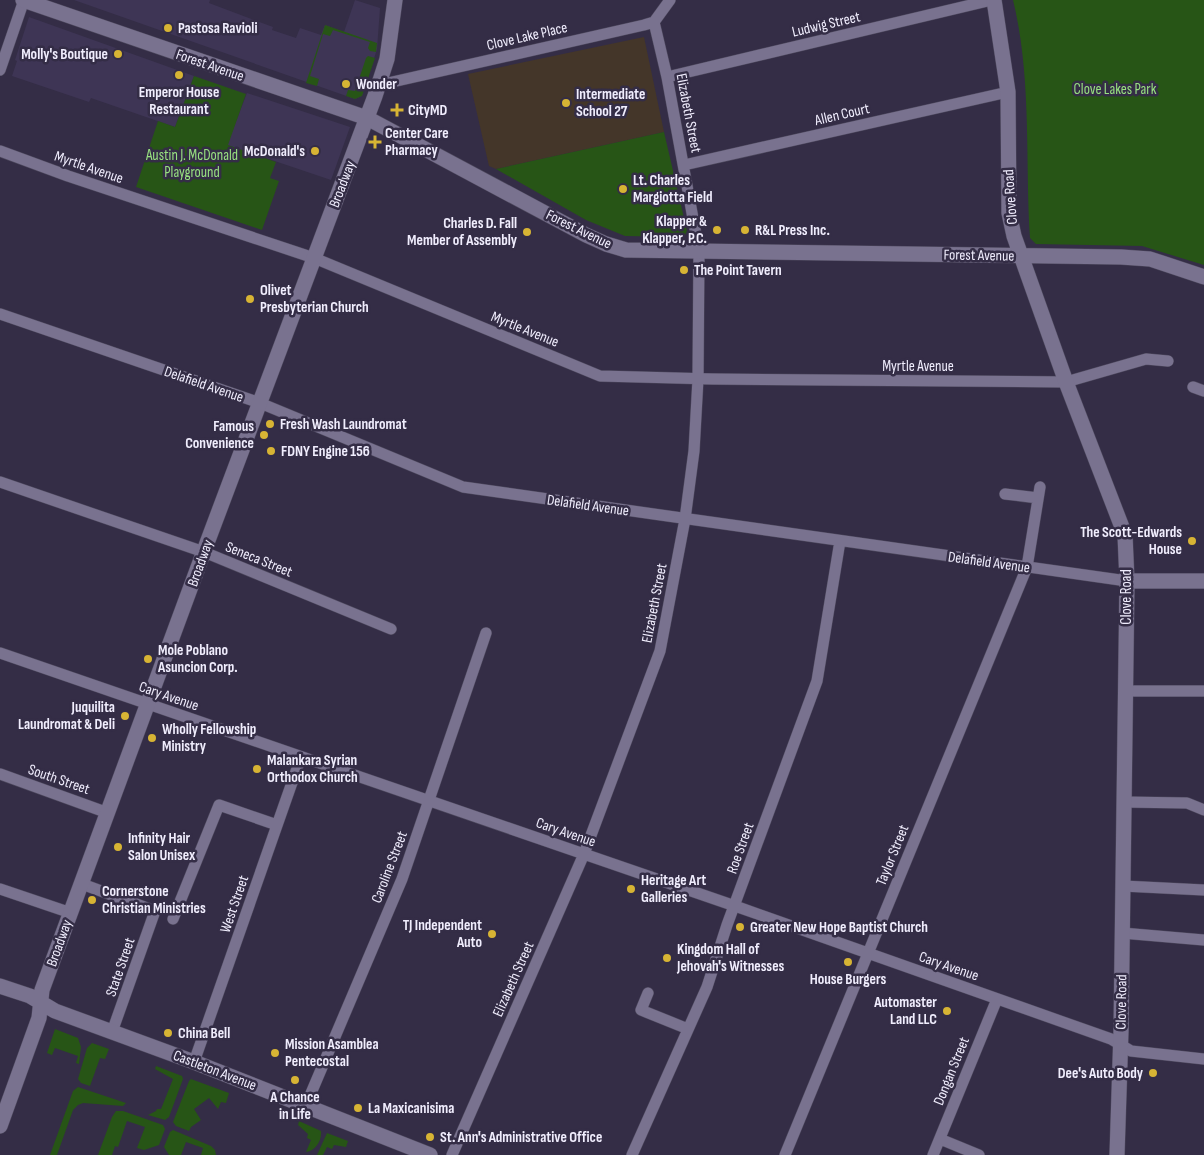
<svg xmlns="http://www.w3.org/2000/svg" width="1204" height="1155" font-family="'Sofia Sans Condensed',sans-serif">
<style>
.built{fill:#3e3555}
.education{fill:#443629}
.green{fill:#275516}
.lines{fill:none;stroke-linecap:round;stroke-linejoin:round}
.street-casing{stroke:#4e495e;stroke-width:12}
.secondary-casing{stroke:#4e495e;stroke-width:16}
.street{stroke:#79728f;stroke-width:11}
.secondary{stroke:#79728f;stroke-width:15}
.poi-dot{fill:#d7b434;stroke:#342d46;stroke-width:2}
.labels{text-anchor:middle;stroke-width:5;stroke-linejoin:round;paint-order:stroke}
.street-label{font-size:15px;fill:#f0edfd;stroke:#342d46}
.poi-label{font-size:15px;font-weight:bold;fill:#f0edfd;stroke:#342d46;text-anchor:start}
.park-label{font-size:15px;fill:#98e181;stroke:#342d46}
</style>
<rect width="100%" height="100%" fill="#342d46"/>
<path class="built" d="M74,0H210L209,3L273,27L272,30L296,38L300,28L321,35L325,25L344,32L355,0L380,8L377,49L362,96L355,99Z
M29,17L194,76L175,127L91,98L89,102L12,76L17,61L15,60Z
M247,93L350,127L331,180L227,145Z"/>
<path class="education" d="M644,37L664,132L496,169L489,166L468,74Z"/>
<path class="green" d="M1013,0H1204V265L1142,246L1036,244L1030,238C1025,159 1032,78 1013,0Z
M325,25L377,43L376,52L370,51L368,48L370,42L333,30L330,36L323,34L310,76L319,79L317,86L306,83Z
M368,56L375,58L362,96L355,99L346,96L348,90L355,91L366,58Z
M194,76L246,94L228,145L276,162L270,178L279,181L262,230L136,187L158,121L175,127Z
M664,132L687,231L684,237L625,236L586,220L496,169Z
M55,1029L78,1038L81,1047L79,1064L76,1063L78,1056L55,1048L52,1055L47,1053Z
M92,1043L109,1049L105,1059L100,1058L90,1086L81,1083L78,1079L87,1048Z
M156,1066L182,1076L183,1079L169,1117L165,1120L148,1115L156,1111L157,1109H161L173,1079L155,1069Z
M191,1079L229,1093L226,1103L221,1102L218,1109L209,1098L194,1109L201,1120L191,1127L189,1131L176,1126L173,1122L189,1081Z
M78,1087L126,1103L123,1106L83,1103L78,1105L73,1110L57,1155H50L73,1091Z
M116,1111H123L163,1125L165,1129L159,1145L144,1150L137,1148L145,1127L127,1121L118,1147L115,1146L112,1155H98L112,1117Z
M299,1121L321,1131C322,1140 316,1151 306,1152L311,1140L307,1138L308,1134L298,1125Z
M173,1130L211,1146L215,1150L216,1155H201L203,1148L186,1142L181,1155H169L164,1147L170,1132Z
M327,1133L348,1141L346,1147L334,1145L332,1149L327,1147L323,1155H317Z"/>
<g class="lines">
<g class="street-casing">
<path id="street" d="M0,70L24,0
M667,77L992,0
M379,85L644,25L654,22L670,0
M0,151L68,176L314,258L600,376L713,379L1066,382L1146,359L1168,361
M684,165L1008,92
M0,314L260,403L463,487L1127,581
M1193,387L1204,391
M0,482L204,552L391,629
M1005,494L1038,498
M0,653L735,906L1111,1039L1131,1051L1204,1059
M1125,691H1204
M0,774L108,813
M1124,802L1187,803L1204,810
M82,884L155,911L112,1032
M1123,886L1204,890
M0,889L71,913
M173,919L219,805L277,825
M1122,933L1204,940
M648,993L641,1010L688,1029
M194,1062L301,757
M306,1105L402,879L486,633
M940,1139L979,1155
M452,1155L584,854L660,651L685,519L694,451L698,379L699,251L667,77L654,22
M632,1155L707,987L727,925L817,681L840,541
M785,1155L1027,567L1040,487
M933,1155L997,999"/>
</g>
<g class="secondary-casing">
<path id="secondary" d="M23,0L367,118L586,235L606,244L626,250L1121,257L1150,259L1204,277
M994,0L1008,92L1009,213L1014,236L1066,382L1125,535L1127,581L1121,1031L1117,1155
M1127,581H1204
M0,986L30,996L55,1011L194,1062L430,1155
M0,1126L39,1018L42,990L207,543L375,96L387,59L395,0"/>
</g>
<use href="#street" class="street"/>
<use href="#secondary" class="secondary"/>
</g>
<g class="poi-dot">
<circle cx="168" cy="28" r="5"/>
<circle cx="118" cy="54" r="5"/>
<circle cx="179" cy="75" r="5"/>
<circle cx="346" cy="84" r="5"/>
<circle cx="566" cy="103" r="5"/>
<path d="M394.5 102.5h5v5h5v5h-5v5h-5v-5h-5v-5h5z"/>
<path d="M372.5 134.5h5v5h5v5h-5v5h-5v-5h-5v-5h5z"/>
<circle cx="315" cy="151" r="5"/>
<circle cx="623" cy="189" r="5"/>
<circle cx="717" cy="230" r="5"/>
<circle cx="745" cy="230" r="5"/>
<circle cx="527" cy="232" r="5"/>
<circle cx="684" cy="270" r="5"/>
<circle cx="250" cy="299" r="5"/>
<circle cx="270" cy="424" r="5"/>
<circle cx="264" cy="435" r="5"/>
<circle cx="271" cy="451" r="5"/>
<circle cx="1192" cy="541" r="5"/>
<circle cx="148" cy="659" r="5"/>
<circle cx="125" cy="716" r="5"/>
<circle cx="152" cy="738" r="5"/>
<circle cx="257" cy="769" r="5"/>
<circle cx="118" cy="847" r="5"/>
<circle cx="631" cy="889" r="5"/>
<circle cx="92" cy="900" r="5"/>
<circle cx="740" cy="927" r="5"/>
<circle cx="492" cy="934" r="5"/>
<circle cx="667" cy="958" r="5"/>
<circle cx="848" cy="962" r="5"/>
<circle cx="947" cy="1011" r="5"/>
<circle cx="168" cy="1033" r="5"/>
<circle cx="275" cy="1053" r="5"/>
<circle cx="1153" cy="1073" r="5"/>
<circle cx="295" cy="1080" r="5"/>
<circle cx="358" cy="1108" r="5"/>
<circle cx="430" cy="1137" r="5"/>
</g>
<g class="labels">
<g class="street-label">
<text transform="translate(826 24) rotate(-13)" y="5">Ludwig Street</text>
<text transform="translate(527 36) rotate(-13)" y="5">Clove Lake Place</text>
<text transform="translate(210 65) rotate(19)" y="5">Forest Avenue</text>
<text transform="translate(689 113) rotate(79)" y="5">Elizabeth Street</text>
<text transform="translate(842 114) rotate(-13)" y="5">Allen Court</text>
<text transform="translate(89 167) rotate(19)" y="5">Myrtle Avenue</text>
<text transform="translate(342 184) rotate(-69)" y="5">Broadway</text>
<text transform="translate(1010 197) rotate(-94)" y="5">Clove Road</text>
<text transform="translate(579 229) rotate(26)" y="5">Forest Avenue</text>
<text transform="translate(979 255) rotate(1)" y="5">Forest Avenue</text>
<text transform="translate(525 329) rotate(22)" y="5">Myrtle Avenue</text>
<text x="918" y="371">Myrtle Avenue</text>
<text transform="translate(204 384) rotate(19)" y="5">Delafield Avenue</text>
<text transform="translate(588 505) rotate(8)" y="5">Delafield Avenue</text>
<text transform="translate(259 559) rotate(22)" y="5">Seneca Street</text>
<text transform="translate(989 562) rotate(8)" y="5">Delafield Avenue</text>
<text transform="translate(200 563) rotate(-70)" y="5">Broadway</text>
<text transform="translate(1126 597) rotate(-90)" y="5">Clove Road</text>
<text transform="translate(654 603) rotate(-79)" y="5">Elizabeth Street</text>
<text transform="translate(169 696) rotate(19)" y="5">Cary Avenue</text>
<text transform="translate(59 779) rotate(19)" y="5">South Street</text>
<text transform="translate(566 832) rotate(19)" y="5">Cary Avenue</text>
<text transform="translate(740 848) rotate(-70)" y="5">Roe Street</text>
<text transform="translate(892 855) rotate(-68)" y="5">Taylor Street</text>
<text transform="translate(389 867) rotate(-69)" y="5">Caroline Street</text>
<text transform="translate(234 904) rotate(-71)" y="5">West Street</text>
<text transform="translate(59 943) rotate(-70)" y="5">Broadway</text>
<text transform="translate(949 966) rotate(19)" y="5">Cary Avenue</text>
<text transform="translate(120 967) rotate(-71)" y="5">State Street</text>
<text transform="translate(513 979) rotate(-66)" y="5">Elizabeth Street</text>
<text transform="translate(1121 1002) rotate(-89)" y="5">Clove Road</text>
<text transform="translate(215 1070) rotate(21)" y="5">Castleton Avenue</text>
<text transform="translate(951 1071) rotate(-68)" y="5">Dongan Street</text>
</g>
<g class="poi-label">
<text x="178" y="33">Pastosa Ravioli</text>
<text x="108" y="59" text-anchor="end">Molly's Boutique</text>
<text x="356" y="89">Wonder</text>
<text x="179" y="97" text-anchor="middle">Emperor House<tspan x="179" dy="17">Restaurant</tspan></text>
<text x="576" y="99">Intermediate<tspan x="576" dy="17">School 27</tspan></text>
<text x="408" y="115">CityMD</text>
<text x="385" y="138">Center Care<tspan x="385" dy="17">Pharmacy</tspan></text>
<text x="305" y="156" text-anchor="end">McDonald's</text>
<text x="633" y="185">Lt. Charles<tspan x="633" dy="17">Margiotta Field</tspan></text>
<text x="707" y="226" text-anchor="end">Klapper &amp;<tspan x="707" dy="17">Klapper, P.C.</tspan></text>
<text x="517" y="228" text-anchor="end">Charles D. Fall<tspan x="517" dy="17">Member of Assembly</tspan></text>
<text x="755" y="235">R&amp;L Press Inc.</text>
<text x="694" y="275">The Point Tavern</text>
<text x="260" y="295">Olivet<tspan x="260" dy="17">Presbyterian Church</tspan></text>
<text x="280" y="429">Fresh Wash Laundromat</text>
<text x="254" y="431" text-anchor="end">Famous<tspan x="254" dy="17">Convenience</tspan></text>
<text x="281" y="456">FDNY Engine 156</text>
<text x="1182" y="537" text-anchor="end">The Scott-Edwards<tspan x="1182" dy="17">House</tspan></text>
<text x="158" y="655">Mole Poblano<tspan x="158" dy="17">Asuncion Corp.</tspan></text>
<text x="115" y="712" text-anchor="end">Juquilita<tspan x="115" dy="17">Laundromat &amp; Deli</tspan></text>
<text x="162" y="734">Wholly Fellowship<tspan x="162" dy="17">Ministry</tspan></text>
<text x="267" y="765">Malankara Syrian<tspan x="267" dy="17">Orthodox Church</tspan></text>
<text x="128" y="843">Infinity Hair<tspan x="128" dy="17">Salon Unisex</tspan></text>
<text x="641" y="885">Heritage Art<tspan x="641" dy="17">Galleries</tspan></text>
<text x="102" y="896">Cornerstone<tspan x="102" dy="17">Christian Ministries</tspan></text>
<text x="482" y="930" text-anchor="end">TJ Independent<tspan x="482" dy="17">Auto</tspan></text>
<text x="750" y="932">Greater New Hope Baptist Church</text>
<text x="677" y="954">Kingdom Hall of<tspan x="677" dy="17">Jehovah's Witnesses</tspan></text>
<text x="848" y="984" text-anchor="middle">House Burgers</text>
<text x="937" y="1007" text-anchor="end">Automaster<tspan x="937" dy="17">Land LLC</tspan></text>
<text x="178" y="1038">China Bell</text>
<text x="285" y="1049">Mission Asamblea<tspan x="285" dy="17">Pentecostal</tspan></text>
<text x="1143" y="1078" text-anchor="end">Dee's Auto Body</text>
<text x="295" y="1102" text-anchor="middle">A Chance<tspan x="295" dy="17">in Life</tspan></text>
<text x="368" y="1113">La Maxicanisima</text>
<text x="440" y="1142">St. Ann's Administrative Office</text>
</g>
<g class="park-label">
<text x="1115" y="94">Clove Lakes Park</text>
<text x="192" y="160">Austin J. McDonald<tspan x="192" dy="17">Playground</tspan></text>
</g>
</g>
</svg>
